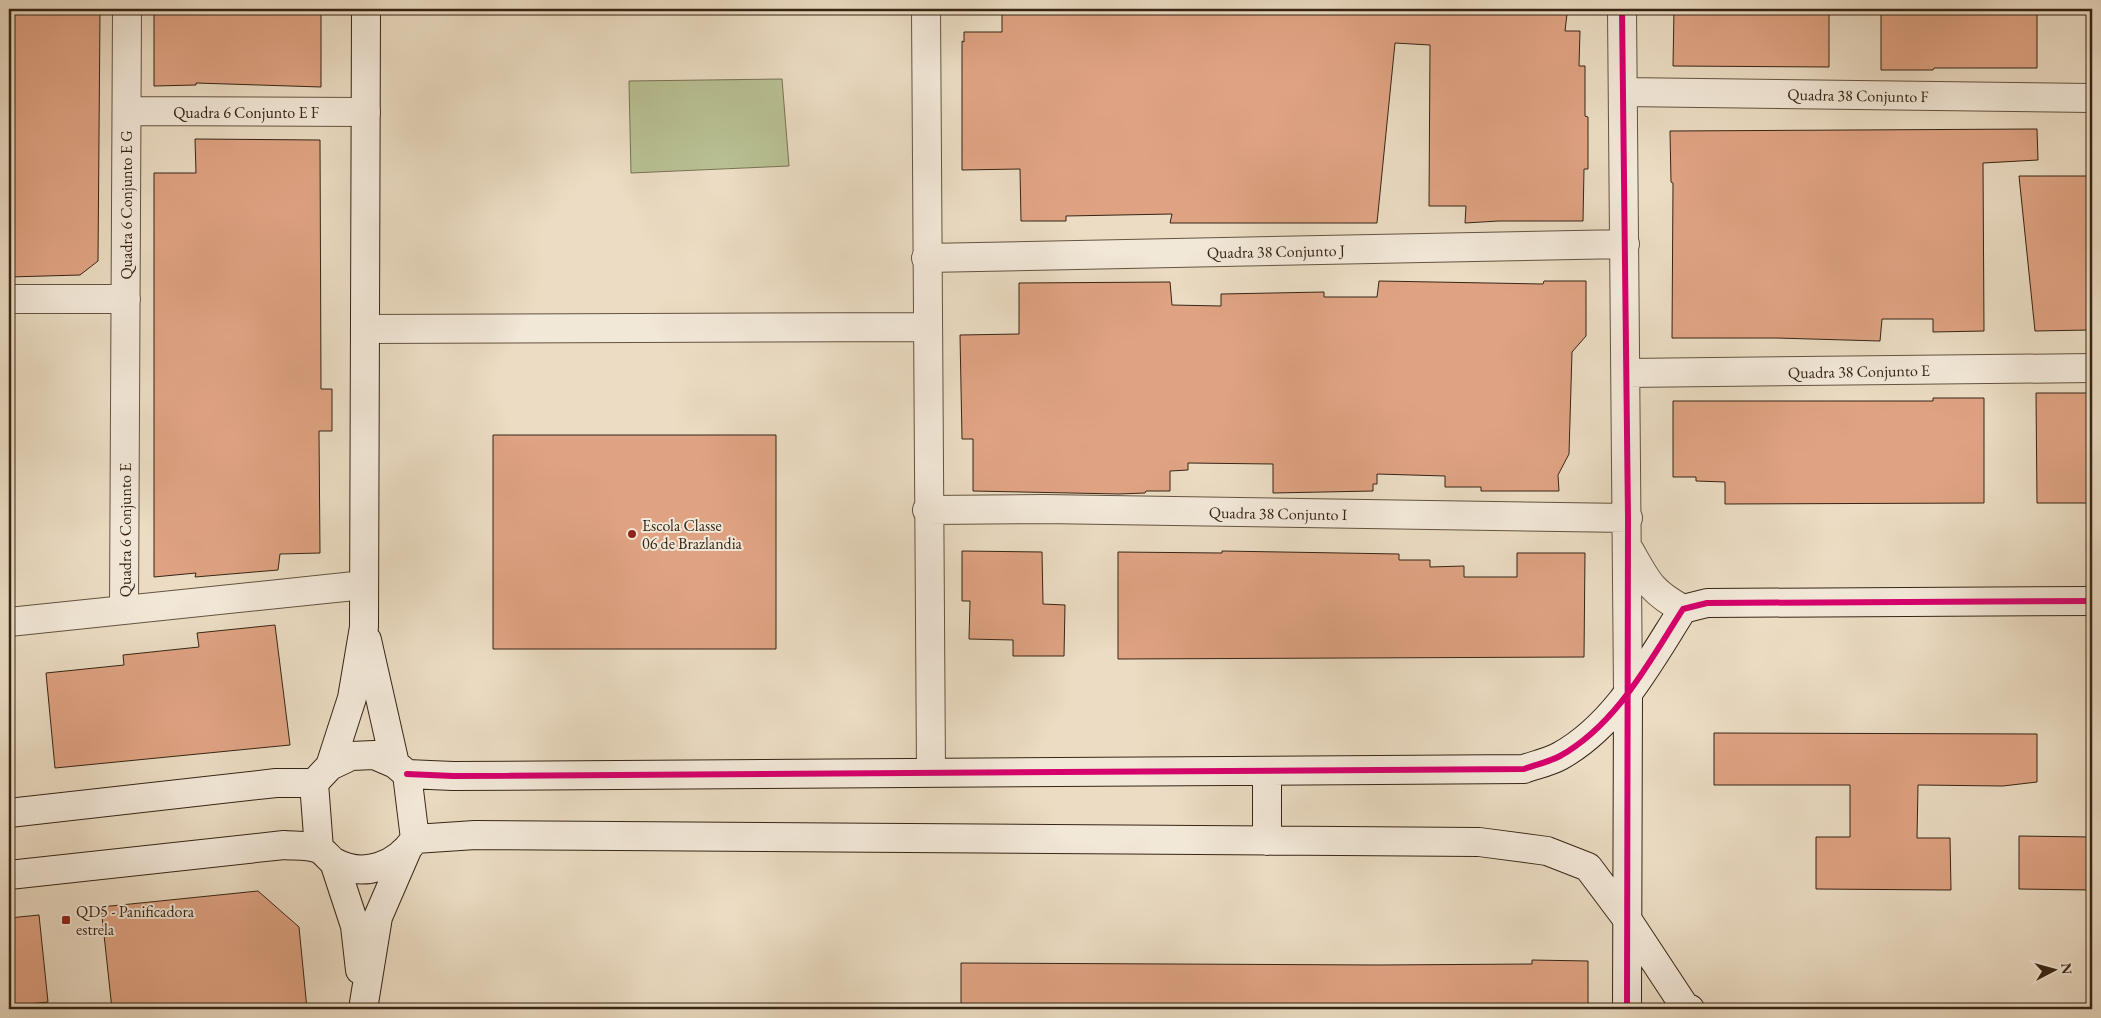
<svg xmlns="http://www.w3.org/2000/svg" width="2101" height="1018" font-family="'EB Garamond',serif">
<style>
.green{fill:#b8c093;stroke:#787254}
.building{fill:#dfa383;stroke:#372515}
.lines{fill:none;stroke-linecap:round;stroke-linejoin:round}
.street-casing{stroke:#645340;stroke-width:30}
.secondary-casing{stroke:#372515;stroke-width:30}
.street{stroke:#f2e8d8;stroke-width:28}
.secondary{stroke:#f2e8d8;stroke-width:28}
.cycleway-casing{stroke:#f2e8d8;stroke-width:9}
.cycleway{stroke:#d6006c;stroke-width:6}
.poi-dot{fill:#8f2418;stroke:#f2e8d8;stroke-width:2}
.labels{text-anchor:middle;stroke-width:4;stroke-linejoin:round;paint-order:stroke}
.street-label{font-size:16px;fill:#372515;stroke:#f2e8d8}
.poi-label{font-size:16px;fill:#372515;stroke:#f2e8d8;text-anchor:start}
</style>
<rect width="100%" height="100%" fill="#ebdcc3"/>
<filter id="stains"><feTurbulence type="fractalNoise" baseFrequency=".004" numOctaves="4"/><feColorMatrix values="0 0 0 0 .2 0 0 0 0 .09 0 0 0 0 .02 0 0 0 .5 -.17"/></filter>
<radialGradient id="worn" r=".72"><stop offset=".6" stop-color="#630" stop-opacity="0"/><stop offset="1" stop-color="#630" stop-opacity=".3"/></radialGradient>
<path class="green" d="M782,79L789,166L631,173L629,81Z"/>
<path class="building" d="M9,9H81V13L100,11L98,261L80,275L9,277Z
M154,9H321V87L196,83V85L154,86Z
M1674,9H1829V67L1673,66Z
M1881,9H2037V68H1934L1933,70H1881Z
M1378,11L1567,14L1565,31H1580L1579,66H1585V116L1588,117V169H1584L1583,221H1499L1465,223L1466,206H1429L1430,45L1395,43L1377,223H1170L1172,214L1066,216V221H1021L1020,169L962,170V41L964,42V32H1002V14L1326,13Z
M2037,129L2038,160L1983,163L1984,331L1933,332V319H1882L1880,341L1776,338H1672L1673,183L1671,182L1670,131Z
M195,139L320,140L321,389H332V431H319L320,553L280,554L278,570L195,577L196,573L154,577V173H196Z
M2019,176H2092V282H2088L2089,330L2035,331Z
M1379,281L1543,284L1544,281H1586V336L1572,352L1569,454L1558,475L1559,491H1481V487H1445V476L1377,474V484H1373V491L1273,493V464L1188,463V470L1170,471V491H1146L1145,493L1119,494L973,491V439H962L960,335L1019,334V283L1170,282L1172,305L1221,306V294L1324,292V297H1377Z
M2036,393H2088L2089,400H2092V503H2037Z
M1933,398H1984V503L1725,504V482L1696,481V477H1673V401H1933Z
M493,435H776V649H493Z
M962,551L1042,552L1043,604L1065,605L1064,656H1013V640L969,639L970,601H962Z
M1222,551L1399,554V560H1430V567L1464,566V577H1517V553H1585L1584,657L1118,659V552L1222,553Z
M275,625L290,745L55,768L46,673L124,665L123,655L199,647L197,633Z
M1714,733L2037,734V782L2003,786L1918,785L1917,838H1950L1951,890L1816,889V837H1850V785H1714Z
M2019,836L2092,837V890L2019,889Z
M258,891L299,927L307,1009H112L101,907Z
M39,915L48,1002L9,1006V918Z
M1532,960L1588,961V1009H1014V1005L961,1006V963L1378,965L1532,964Z"/>
<g class="lines">
<g class="street-casing">
<path id="street" d="M926,9L931,772
M1622,9L1628,693
M1623,92L2092,98
M127,111L366,112
M926,258L1625,244
M9,299H126
M365,329L927,327
M1626,373L2092,368
M927,510L1043,509L1628,518
M1630,551C1647,581 1651,592 1683,609
M124,610L127,9
M9,622L364,585"/>
</g>
<g class="secondary-casing">
<path id="secondary" d="M367,640L395,764
M330,766L352,698L364,627L366,9
M1267,771V841
M314,783L319,849
M9,813L276,783H314L330,766L351,756L374,755L395,764L407,774L453,776L1524,769C1535,765 1549,762 1560,756C1617,724 1649,662 1683,609L1707,603L2092,601
M415,839L475,835L1479,842L1547,851L1588,867L1627,919L1685,1007L1690,1009
M334,862L355,926L360,970
M9,875L284,845C294,846 310,845 319,849C325,852 329,859 334,862C365,879 397,865 415,839L407,774
M364,1003L378,917L407,850
M1627,1009L1628,693"/>
</g>
<use href="#street" class="street"/>
<use href="#secondary" class="secondary"/>
<g class="cycleway-casing">
<path id="cycleway" d="M1622,9L1628,518L1627,1009
M407,774L453,776L1524,769C1535,765 1549,762 1560,756C1617,724 1649,662 1683,609L1707,603L2092,601"/>
</g>
<use href="#cycleway" class="cycleway"/>
</g>
<g class="poi-dot">
<circle cx="632" cy="534" r="5"/>
<rect x="61" y="915" width="10" height="10" rx="2.5"/>
</g>
<g class="labels">
<g class="street-label">
<text transform="translate(1858 95) rotate(1)" y="6">Quadra 38 Conjunto F</text>
<text x="246" y="118">Quadra 6 Conjunto E F</text>
<text transform="translate(126 205) rotate(-90)" y="6">Quadra 6 Conjunto E G</text>
<text transform="translate(1276 251) rotate(-1)" y="6">Quadra 38 Conjunto J</text>
<text transform="translate(1859 371) rotate(-1)" y="6">Quadra 38 Conjunto E</text>
<text transform="translate(1278 513) rotate(1)" y="6">Quadra 38 Conjunto I</text>
<text transform="translate(125 530) rotate(-90)" y="6">Quadra 6 Conjunto E</text>
</g>
<g class="poi-label">
<text x="642" y="531">Escola Classe<tspan x="642" dy="18">06 de Brazlandia</tspan></text>
<text x="76" y="917">QD5 - Panificadora<tspan x="76" dy="18">estrela</tspan></text>
</g>
</g>
<rect width="2101" height="1018" fill="none" stroke="#ebdcc3" stroke-width="30"/>
<rect x="10" y="10" width="2081" height="998" fill="none" stroke="#372515" stroke-width="2.5"/>
<rect x="15" y="15" width="2071" height="988" fill="none" stroke="#372515"/>
<g transform="translate(2054 970) rotate(84)" stroke="#f2e8d8" stroke-width="4" paint-order="stroke">
<path d="M0-4L9 19L0 12L-9 19Z" fill="#372515"/>
<text y="-8" font-size="14" font-weight="bold" text-anchor="middle" fill="#372515">N</text>
</g>
<rect width="100%" height="100%" filter="url(#stains)"/>
<rect width="100%" height="100%" fill="url(#worn)"/>
</svg>
